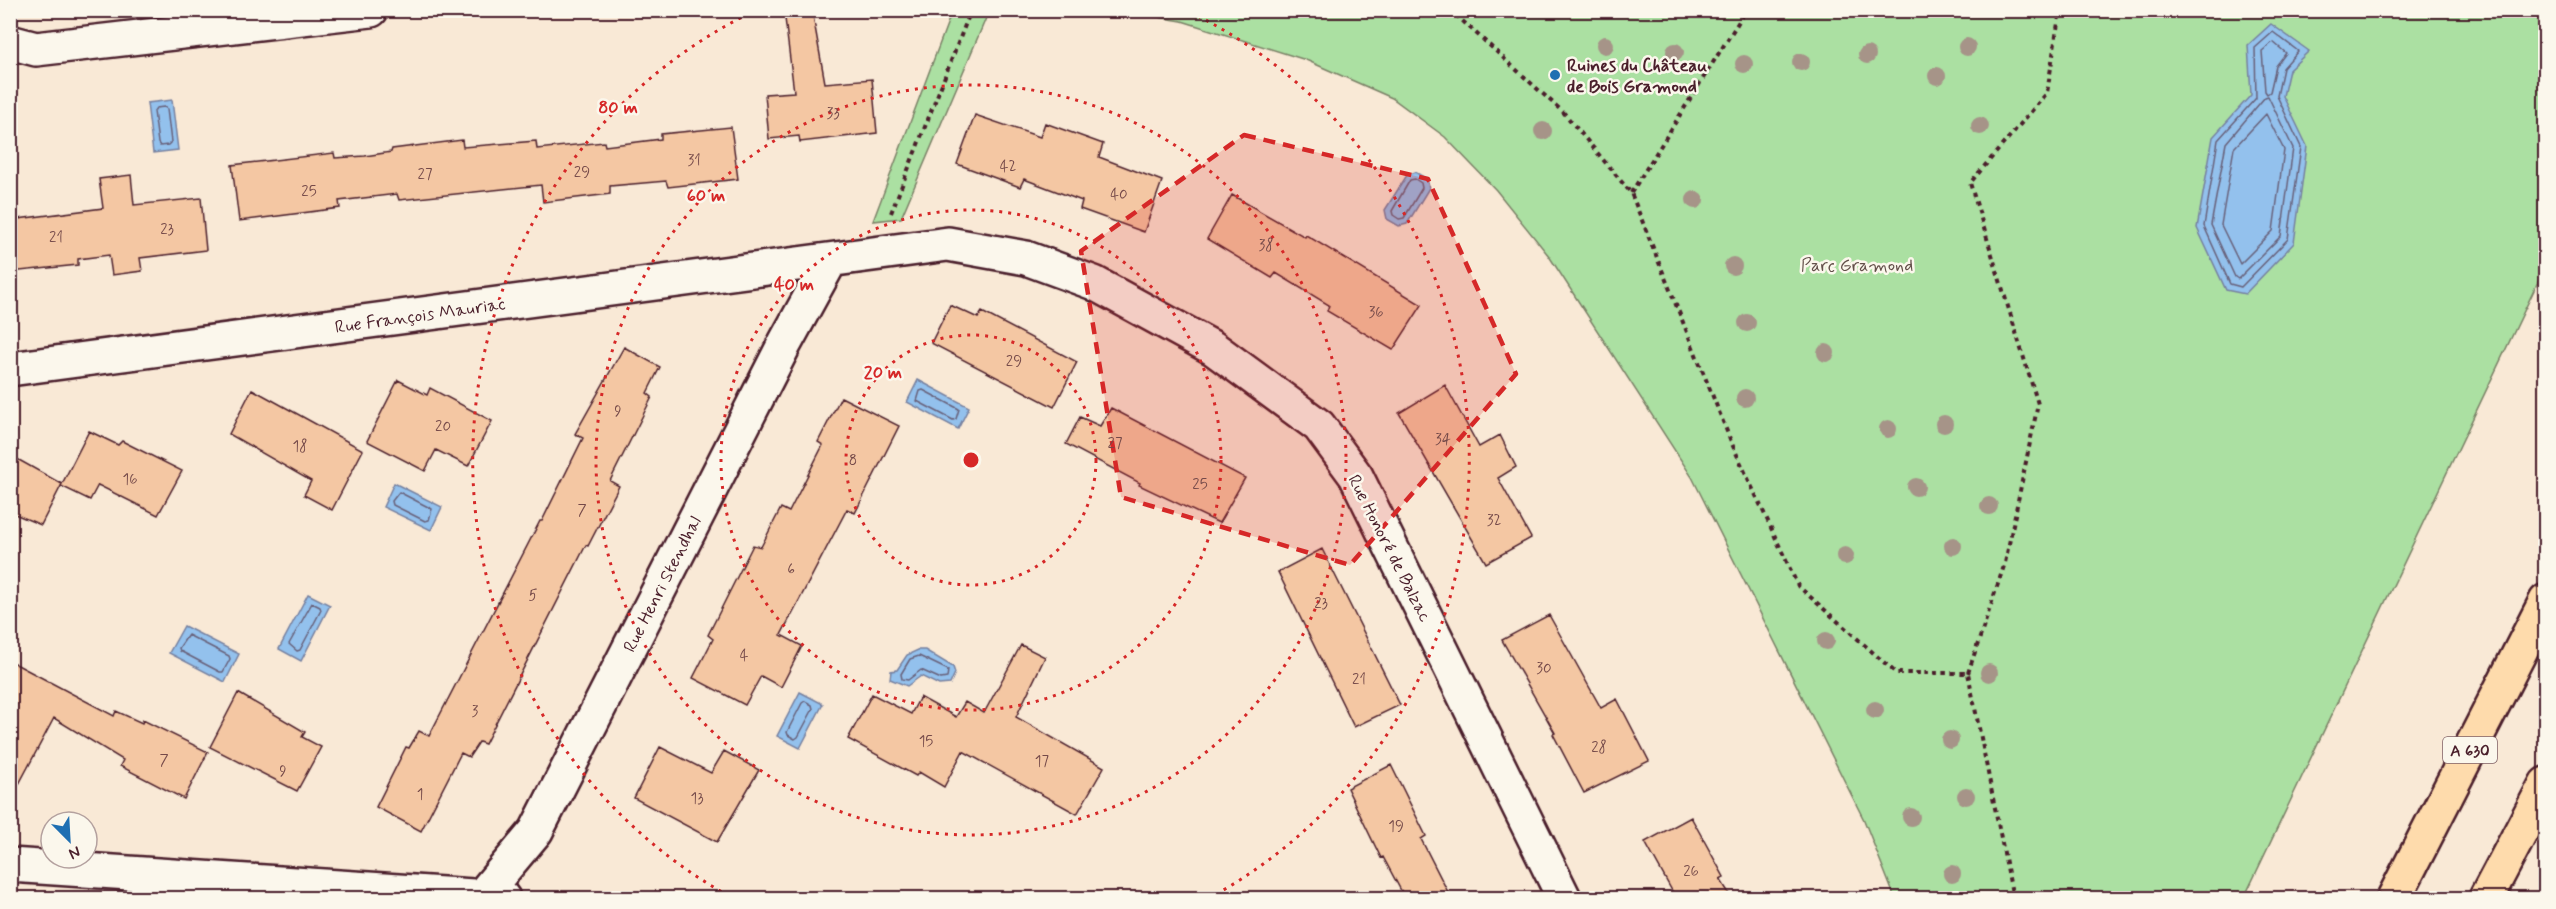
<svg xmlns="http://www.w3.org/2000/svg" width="2556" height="909" font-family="Mynerve,sans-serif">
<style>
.green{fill:#abe0a2;stroke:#7a8066;stroke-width:1.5}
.water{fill:#93c1ed;stroke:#76809f;stroke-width:1.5}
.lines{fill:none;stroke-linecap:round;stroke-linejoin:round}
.shore{stroke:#676079;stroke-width:1.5}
.building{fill:#f4c7a3;stroke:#4a1f2b;stroke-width:1.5}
.minor-casing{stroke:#4a1f2b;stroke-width:38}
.highway-casing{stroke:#4a1f2b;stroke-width:38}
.path{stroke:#4a1f2b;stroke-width:4;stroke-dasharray:4.5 4.5;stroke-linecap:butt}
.minor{stroke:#fbf7ec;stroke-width:33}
.highway{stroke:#fedbac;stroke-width:33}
.tree{fill:#a69488}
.marked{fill:#d62828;fill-opacity:0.2;stroke:#d62828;stroke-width:4.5;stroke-dasharray:12 8;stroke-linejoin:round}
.ring{fill:none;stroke:#d62828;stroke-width:3;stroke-dasharray:3 6}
.poi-dot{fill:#1f6fb2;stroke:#fbf7ec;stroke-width:2}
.labels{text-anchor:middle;stroke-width:5;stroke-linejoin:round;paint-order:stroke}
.number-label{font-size:15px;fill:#744949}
.shield{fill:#fbf7ec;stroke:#7f6065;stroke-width:1.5}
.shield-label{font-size:16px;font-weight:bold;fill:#4a1f2b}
.poi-label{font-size:18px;font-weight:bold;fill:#4a1f2b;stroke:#fbf7ec;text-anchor:start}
.park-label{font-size:18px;fill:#624f49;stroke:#fbf7ec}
.street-label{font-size:18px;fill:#4a1f2b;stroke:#fbf7ec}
.centre{fill:#d62828;stroke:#fbf7ec;stroke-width:3}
.ring-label{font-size:18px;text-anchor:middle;font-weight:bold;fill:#d62828;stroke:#fbf7ec;stroke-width:5;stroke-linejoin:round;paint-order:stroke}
</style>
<rect width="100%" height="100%" fill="#f9e9d6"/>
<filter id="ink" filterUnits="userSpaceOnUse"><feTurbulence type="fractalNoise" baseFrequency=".0167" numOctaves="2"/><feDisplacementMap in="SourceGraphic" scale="12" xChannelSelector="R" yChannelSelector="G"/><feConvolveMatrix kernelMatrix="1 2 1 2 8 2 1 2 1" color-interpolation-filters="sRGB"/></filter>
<g filter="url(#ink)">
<path class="green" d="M952,11H989L901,218L873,221Z
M1120,11H2545V267L2244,898H1895L1864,820L1692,477L1549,256L1496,190L1445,137L1392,98L1306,60L1182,21Z"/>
<path class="water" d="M2271,24L2309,51L2289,70L2283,96L2307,146L2294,243L2245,294L2226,290L2197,228L2213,137L2251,95L2248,45Z
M172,100L178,150L153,153L147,103Z
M1415,172L1427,179L1429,188L1407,224L1399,226L1387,219L1385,210L1407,175Z
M918,380L969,407L958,429L907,402Z
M394,483L442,507L431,530L383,507Z
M308,594L330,605L301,661L279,649Z
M184,626L239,654L225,682L169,653Z
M918,650H925L953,667L955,673L950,684L939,685L921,676L907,686L890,679L891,671L897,670L907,655Z
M800,692L823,704L800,748L777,736Z"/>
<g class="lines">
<path class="shore" d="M2273,32L2298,51L2283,68L2277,96L2301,147L2288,239L2241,287L2230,284L2204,226L2218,140L2256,98L2255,48Z
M2273,42L2286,53L2276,66L2270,92L2267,94L2265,91L2262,51Z
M2268,96L2293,148L2281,236L2238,279L2235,277L2211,225L2226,143L2265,97Z
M164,107L167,109L171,142L168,145L160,146L158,143L154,111L156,108Z
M2266,114L2284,150L2273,231L2240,264L2221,225L2234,148Z
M1415,179L1421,183L1422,188L1404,218L1399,219L1393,215L1392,211L1410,180Z
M923,390L959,409L956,419L953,420L917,401L920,391Z
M399,492L432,509L429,520L425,521L393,505L392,501Z
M312,603L320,607L321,610L300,650L297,651L289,644Z
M188,635L229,656L230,659L223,672H220L180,651L179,648Z
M919,656L948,670L947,678L941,679L921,670L908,680L902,679L901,674L910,659Z
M805,701L812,705L813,709L798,737L795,739L788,735L787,732L802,703Z"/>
</g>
<path class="building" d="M784,10H812L825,83L872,79L877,133L800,142L799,136L769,139L765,94L794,92Z
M975,115L1040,137L1045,123L1103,144L1099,157L1162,181L1144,232L1080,209L1082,201L1024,179L1020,187L957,164Z
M731,127L738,179L668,187L666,181L610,186V194L543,202L541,185L399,200L397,194L339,201L340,208L239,221L232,165L334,153L335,158L365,156L391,152L392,149L462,140L463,147L536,141L537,149L604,142L605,146L661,139V134Z
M131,175L134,205L201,198L206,250L140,258L142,271L112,275L109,255L78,259V265L10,272V220L103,208L99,179Z
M1232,195L1305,237L1306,235L1422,305L1393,350L1327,311L1329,305L1276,273L1272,278L1207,239Z
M950,305L978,318L982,312L1077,362L1054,407L931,343Z
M624,347L660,367L647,393L652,397L610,481L619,486L588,546L586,545L485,744L479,742L469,757L461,753L421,831L376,807L406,747L409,748L419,731L429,736L540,521H542L583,438L575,434Z
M398,380L427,395L430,388L492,421L468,466L436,450L425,471L367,441Z
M1445,385L1479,447L1500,435L1516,467L1498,478L1531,538L1486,563L1399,413Z
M252,389L363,450L332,510L304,495L311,481L229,434Z
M841,397L899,426L855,513L847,509L781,635L802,646L781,687L761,676L745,705L693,678L713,639L708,635L753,545L761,547L781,508L789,512L823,445L818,442Z
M1111,408L1245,478L1219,523L1139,485L1140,483L1066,444L1080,417L1100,426Z
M89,431L118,445L122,441L182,471L158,515L98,485L90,500L61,486Z
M10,455L62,484L41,525L10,512Z
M1322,549L1400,705L1354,727L1278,572Z
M1549,615L1601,708L1617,699L1649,761L1584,793L1553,734L1555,733L1502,640Z
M1021,645L1045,657L1016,717L1104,767L1077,814L963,751L944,787L919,772L916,776L848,739L872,694L911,714L920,697L956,717L965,702L984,713Z
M10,661L114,716L116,711L142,723L143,720L208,752L184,799L120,766L123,760L54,718L10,801Z
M238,693L305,732L302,737L321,747L297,791L210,747Z
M660,747L711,773L724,751L759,770L717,842L634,798Z
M1391,765L1426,836L1421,839L1451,898H1405L1383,857L1381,858L1347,788Z
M1691,817L1724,877L1720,879L1732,898H1676L1645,842Z"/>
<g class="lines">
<g class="minor-casing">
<path id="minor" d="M10,42L36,49L371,10
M10,369L948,244L1026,258L1094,283L1213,348L1319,426L1356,476L1564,898
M10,865L503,898
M480,898L536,831L785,343L830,261"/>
</g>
<g class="highway-casing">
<path id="highway" d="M2394,898L2546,601
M2486,898L2546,784"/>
</g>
<path class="path" d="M1402,10L1456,15L1564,113L1631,193L1732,444L1798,586L1896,673H1968L2013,898
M1631,193L1746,10
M891,213L971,10
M1968,673L2005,563L2038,404L1970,183L2047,93L2060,10"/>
<use href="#minor" class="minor"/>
<use href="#highway" class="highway"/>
</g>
<g class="tree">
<circle cx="1605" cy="45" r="9"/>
<circle cx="1967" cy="47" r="9"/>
<circle cx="1675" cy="52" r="9"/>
<circle cx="1867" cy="55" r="9"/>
<circle cx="1801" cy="62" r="9"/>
<circle cx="1744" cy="64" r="9"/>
<circle cx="1937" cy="76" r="9"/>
<circle cx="1980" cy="126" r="9"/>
<circle cx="1543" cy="131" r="9"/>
<circle cx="1695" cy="200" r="9"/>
<circle cx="1733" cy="266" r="9"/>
<circle cx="1747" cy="323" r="9"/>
<circle cx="1826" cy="353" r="9"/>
<circle cx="1745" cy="398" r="9"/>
<circle cx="1944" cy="424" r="9"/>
<circle cx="1888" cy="429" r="9"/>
<circle cx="1916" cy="487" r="9"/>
<circle cx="1989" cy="506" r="9"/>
<circle cx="1953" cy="546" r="9"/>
<circle cx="1845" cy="556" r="9"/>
<circle cx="1826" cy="641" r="9"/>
<circle cx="1989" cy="673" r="9"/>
<circle cx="1875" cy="710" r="9"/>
<circle cx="1950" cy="740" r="9"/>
<circle cx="1966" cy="796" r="9"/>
<circle cx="1911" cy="817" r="9"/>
<circle cx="1952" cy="874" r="9"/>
</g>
</g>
<path class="marked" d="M1244,135L1428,179L1516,374L1350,565L1121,497L1081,251Z"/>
<g class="ring">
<circle cx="971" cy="460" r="125"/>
<circle cx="971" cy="460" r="250"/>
<circle cx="971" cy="460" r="375"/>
<path d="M729 896A499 499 0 0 1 752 12M1190 12A499 499 0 0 1 1213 896"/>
</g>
<circle class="poi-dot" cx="1555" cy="75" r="6"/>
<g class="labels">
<g class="number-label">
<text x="833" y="118">33</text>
<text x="694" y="165">31</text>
<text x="1008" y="171">42</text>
<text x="582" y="177">29</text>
<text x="425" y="179">27</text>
<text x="309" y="196">25</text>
<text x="1119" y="199">40</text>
<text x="167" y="234">23</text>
<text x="56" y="242">21</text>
<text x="1266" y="250">38</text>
<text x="1376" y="317">36</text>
<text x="1014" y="366">29</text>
<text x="618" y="416">9</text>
<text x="443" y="431">20</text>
<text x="1443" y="444">34</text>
<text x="1115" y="448">27</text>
<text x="300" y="451">18</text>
<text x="853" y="465">8</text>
<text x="130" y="484">16</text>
<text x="1200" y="489">25</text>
<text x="582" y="515">7</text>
<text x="1494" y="525">32</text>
<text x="791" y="574">6</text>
<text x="533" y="600">5</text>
<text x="1321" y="608">23</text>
<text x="744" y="660">4</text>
<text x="1544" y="673">30</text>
<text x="1359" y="684">21</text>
<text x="475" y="716">3</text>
<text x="926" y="746">15</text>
<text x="1599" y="752">28</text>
<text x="164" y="765">7</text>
<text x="1042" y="766">17</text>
<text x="283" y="776">9</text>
<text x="420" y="799">1</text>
<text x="697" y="803">13</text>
<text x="1396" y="831">19</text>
<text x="1691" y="876">26</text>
</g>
<rect class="shield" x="2443" y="737" width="54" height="26" rx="4.5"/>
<g class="shield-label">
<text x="2470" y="756">A 630</text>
</g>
<g class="poi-label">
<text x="1567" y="71">Ruines du Château<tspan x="1567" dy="21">de Bois Gramond</tspan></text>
</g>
<g class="park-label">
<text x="1857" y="271">Parc Gramond</text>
</g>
<g class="street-label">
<text transform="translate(420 315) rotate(-8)" y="6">Rue François Mauriac</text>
<text transform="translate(1390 548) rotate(63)" y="6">Rue Honoré de Balzac</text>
<text transform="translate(662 584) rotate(-63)" y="6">Rue Henri Stendhal</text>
</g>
</g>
<circle cx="971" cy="460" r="9" class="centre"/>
<g class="ring-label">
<text x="618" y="113">80 m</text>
<text x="706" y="201">60 m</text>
<text x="794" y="290">40 m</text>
<text x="883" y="378">20 m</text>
</g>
<rect width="2556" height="909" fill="none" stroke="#fbf7ec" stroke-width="36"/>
<rect x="18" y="18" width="2520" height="873" fill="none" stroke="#4a1f2b" stroke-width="2" filter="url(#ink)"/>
<g transform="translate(69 840) rotate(156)"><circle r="28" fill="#fbf7ec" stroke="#b4a19f" stroke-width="1.5"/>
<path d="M0-4.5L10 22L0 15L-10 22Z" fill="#1f6fb2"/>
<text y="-9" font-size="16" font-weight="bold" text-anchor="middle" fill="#4a1f2b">N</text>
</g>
</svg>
